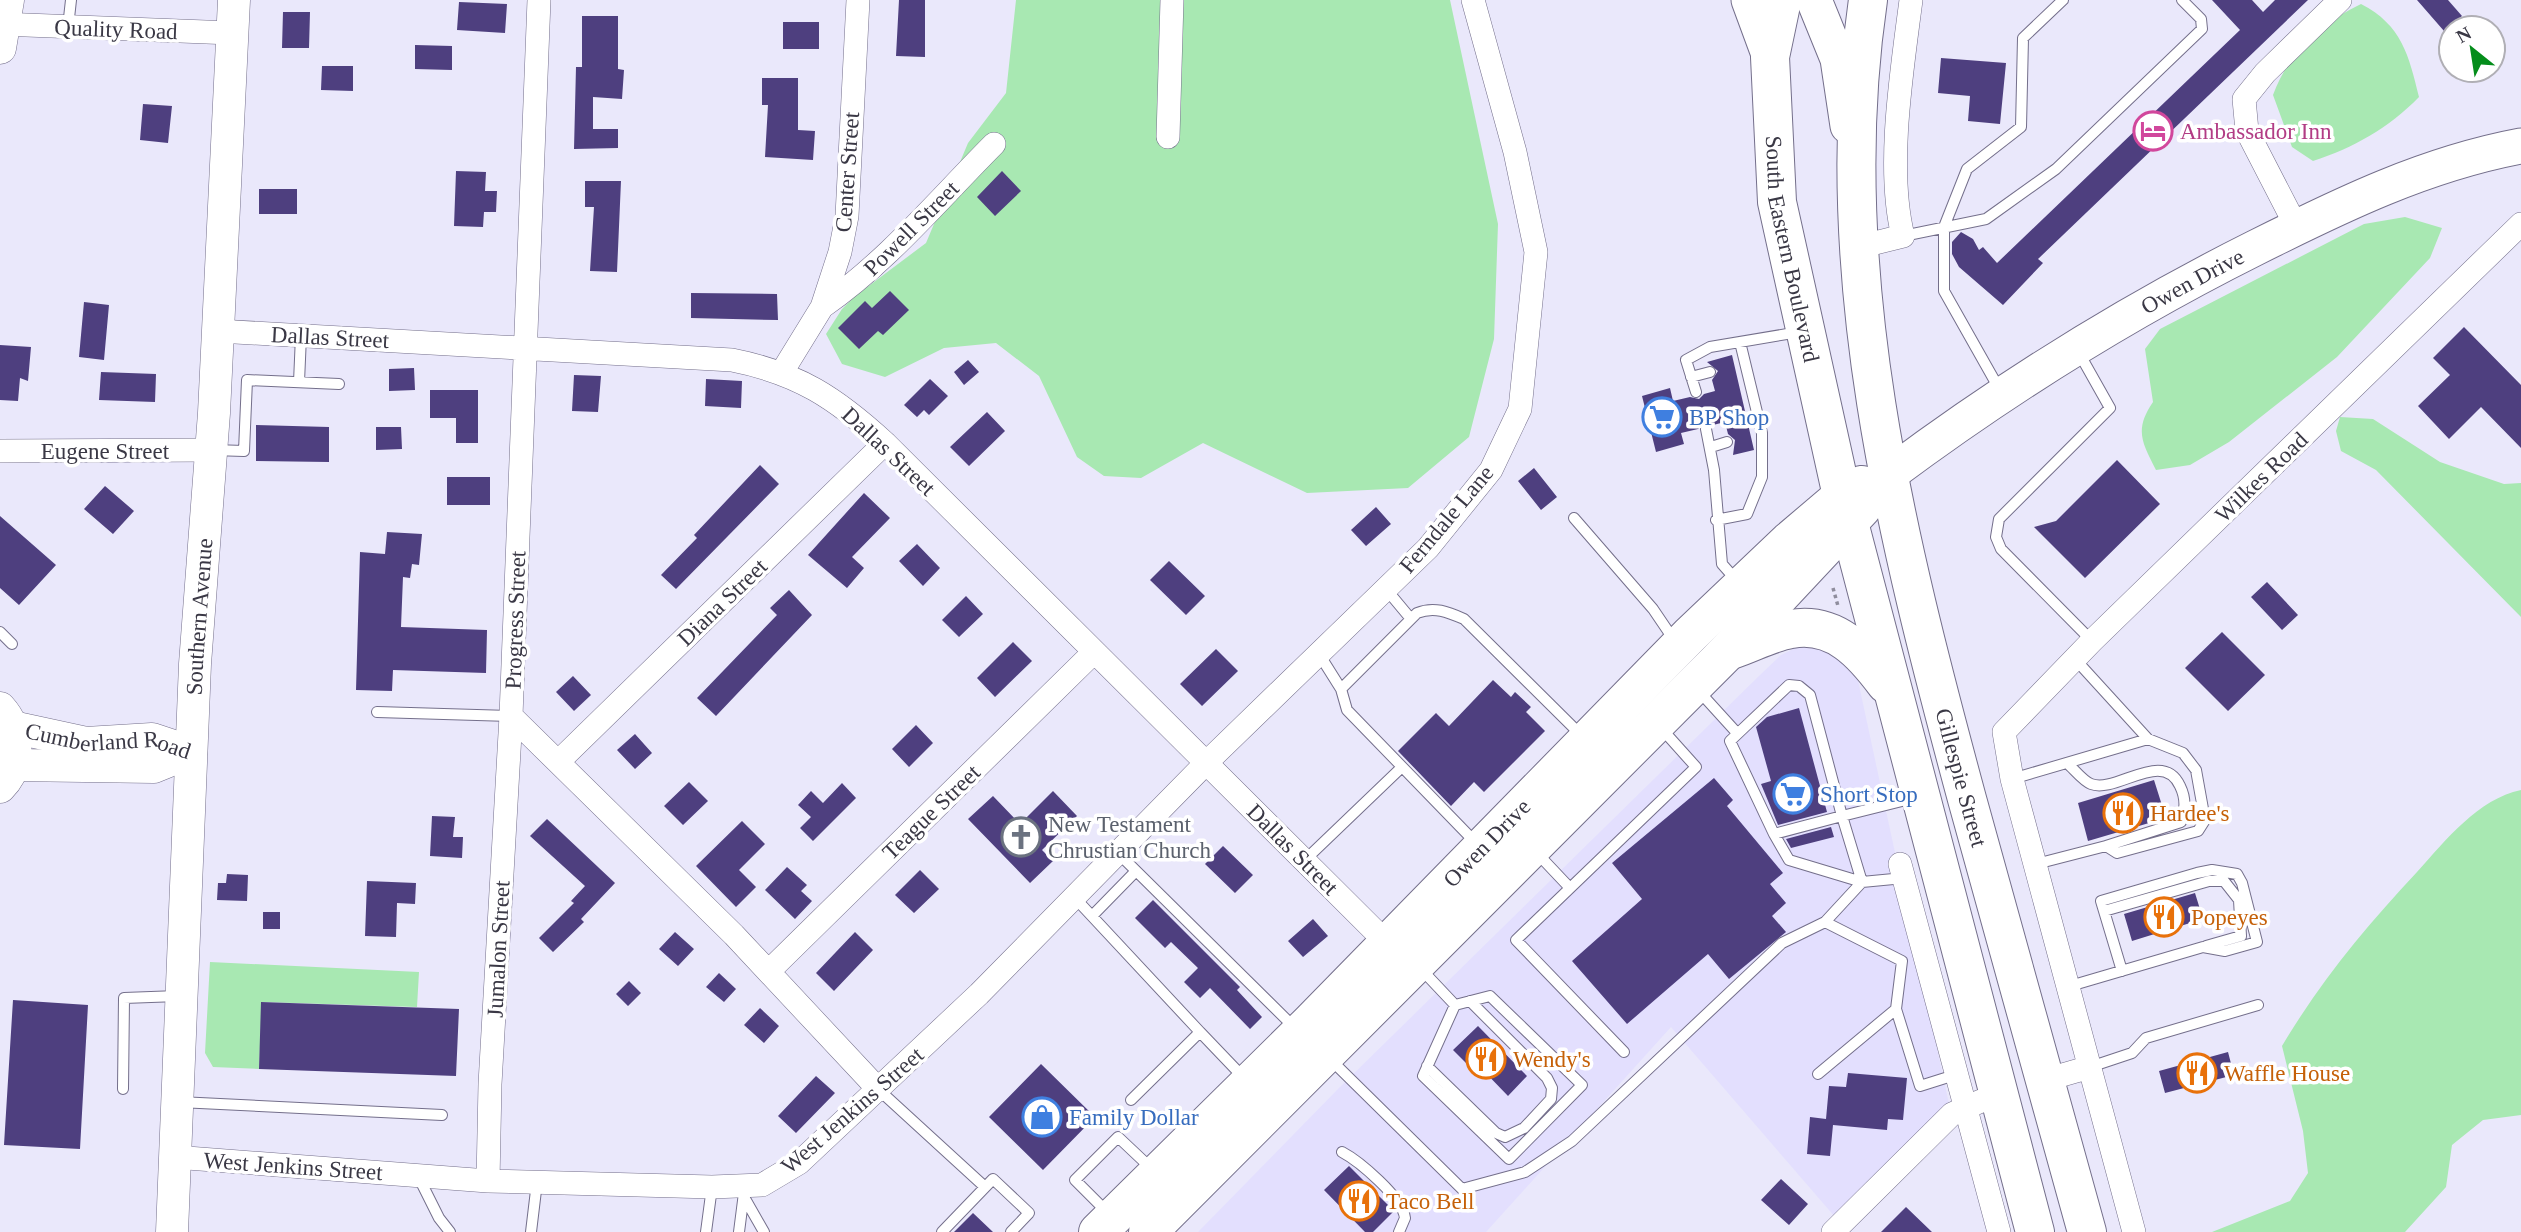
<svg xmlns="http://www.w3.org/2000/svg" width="2521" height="1232" font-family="'Times New Roman',serif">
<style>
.built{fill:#e3dffe}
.green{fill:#a8e8b2}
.building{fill:#4e3f7f}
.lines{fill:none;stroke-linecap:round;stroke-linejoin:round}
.lane-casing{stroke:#746f8b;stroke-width:12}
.street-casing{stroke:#746f8b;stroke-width:24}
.secondary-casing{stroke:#746f8b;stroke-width:33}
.primary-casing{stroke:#746f8b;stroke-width:37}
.highway-casing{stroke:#746f8b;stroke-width:40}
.path{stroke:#8f8d9d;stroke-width:3.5;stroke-dasharray:3.5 3.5;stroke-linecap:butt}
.lane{stroke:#fff;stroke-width:10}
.street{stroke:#fff;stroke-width:23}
.secondary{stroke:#fff;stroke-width:32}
.primary{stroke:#fff;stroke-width:35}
.highway{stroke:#fff;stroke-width:38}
.labels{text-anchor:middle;stroke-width:7;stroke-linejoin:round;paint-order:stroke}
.street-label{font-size:23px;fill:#3a3845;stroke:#fff}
.hotel-label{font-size:23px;fill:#b23c85;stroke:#fff;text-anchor:start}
.shop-label{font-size:23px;fill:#366cbe;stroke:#fff;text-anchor:start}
.food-label{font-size:23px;fill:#c56008;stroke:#fff;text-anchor:start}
.worship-label{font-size:23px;fill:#5b616d;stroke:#fff;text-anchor:start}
</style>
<rect width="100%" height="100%" fill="#eae8fb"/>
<path class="built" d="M1802,645L1827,650L1856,671L1949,1104L1835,1217L1671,1027L1486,1232H1198L1337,1090L1760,675L1781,655Z"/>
<path class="green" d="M1016,0H1450L1498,224L1494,339L1469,437L1408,488L1307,493L1203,443L1141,478L1104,476L1077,457L1039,376L996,343L944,348L885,377L842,364L826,334L842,309L854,297L926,243L968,143L1006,93Z
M2361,4C2402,25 2409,56 2419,97C2389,128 2353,148 2313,161L2292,147L2273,95C2289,52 2320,24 2361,4Z
M2405,217L2442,228L2430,258L2337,357L2229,442L2190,465L2156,470C2142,442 2134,430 2153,402L2145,349L2160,329L2364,224Z
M2340,417L2373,419L2440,462L2504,484L2521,483V617L2376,470L2341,451L2336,431Z
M2521,790V1115L2483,1120L2452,1145L2446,1187L2405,1232H2212L2290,1201L2308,1173L2303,1131L2282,1046C2322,979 2365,928 2417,872C2446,840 2478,799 2521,790Z
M210,962L419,972L417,1007L262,1002L259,1069L213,1067L205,1053Z"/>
<path class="building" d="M899,0H925V57L896,56Z
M2212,0H2252L2263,12L2275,0H2308L2038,259L2043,263L2003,305L1959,267L1952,254V242L1961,232L1973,239L1979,250L1983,247L1997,263L2240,30Z
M2417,0H2448L2462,16L2444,31Z
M459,2L507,4L505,33L457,30Z
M283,12H310L309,48H282Z
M582,16H618V69L624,70L622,99L593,97V129H618V148L574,149L576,67H582Z
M783,22H819V49H783Z
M415,45L452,46V70L415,69Z
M1941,58L2006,63L2000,124L1968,121L1970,96L1938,93Z
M322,66H353V91L321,90Z
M762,78H798V130L815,131L813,160L765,157L768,105H762Z
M143,104L172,106L168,143L140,140Z
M456,171L486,172L485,191H497L496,212H484L483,227L454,226Z
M1002,171L1021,191L995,216L977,197Z
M585,181H621L617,272L590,271L594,207H585Z
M259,189H297V214H259Z
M890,291L909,310L883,335L878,331L859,349L838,328L865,301L872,308Z
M691,293L777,294L778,320L691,318Z
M84,302L109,305L104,360L79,357Z
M2464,327L2521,385V448L2481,407L2449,439L2418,406L2450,375L2433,358Z
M0,345L31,347L28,381L20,378L18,401L0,400Z
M1732,355L1754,450L1733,455L1735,440L1728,434L1725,422L1713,425L1705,421L1698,429L1681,433L1684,444L1656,452L1642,396L1670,388L1673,401L1690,397L1699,399L1704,394L1715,391L1712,380L1718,371L1707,362Z
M968,360L979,372L964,385L954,372Z
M414,368L415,390L389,391V369Z
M101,372L156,374L155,402L99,400Z
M574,375L601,376L598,412L572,411Z
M706,379L742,381L741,408L705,406Z
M930,379L948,396L929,415L924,410L917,417L904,405Z
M430,390H478V443H456V418H430Z
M987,412L1005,431L969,466L950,447Z
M256,425L329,427V462L256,461Z
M376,427H401L402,449L376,450Z
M2117,460L2160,504L2085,578L2034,527L2056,521Z
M760,465L779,484L676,589L661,575L697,538L694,535Z
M1534,468L1557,497L1541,510L1518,481Z
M447,477H490V505H447Z
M105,486L134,511L113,534L84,509Z
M864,493L890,518L852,557L864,568L847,588L808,555Z
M1376,507L1391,524L1366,546L1351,530Z
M0,516L56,565L19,605L0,588Z
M387,532L422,534L419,565L412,564L410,578L403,577L401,627L487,630L486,673L393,670L392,691L356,690L360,552L385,554Z
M917,544L940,568L923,586L899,561Z
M1169,561L1205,596L1186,615L1150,580Z
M2267,582L2298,615L2282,630L2251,597Z
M789,590L812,615L716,716L697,698L777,615L770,608Z
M966,596L983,614L959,637L942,620Z
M2222,632L2265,675L2228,711L2185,668Z
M1013,642L1032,661L995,697L977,678Z
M1216,649L1238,671L1202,706L1180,684Z
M573,676L591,695L574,711L556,692Z
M1493,680L1511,697L1515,692L1531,707L1526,712L1545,731L1484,792L1474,782L1451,806L1398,751L1436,713L1449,726Z
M1799,708L1827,812L1778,825L1761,784L1771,781L1756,727L1767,717Z
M916,725L933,743L909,767L892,749Z
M635,734L652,753L635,769L617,750Z
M1714,778L1733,800L1727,806L1783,873L1770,884L1786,903L1772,916L1786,932L1729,979L1708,954L1627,1024L1572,961L1642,899L1612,863Z
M2154,780L2166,818L2088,841L2078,803Z
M689,782L708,801L683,825L664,806Z
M842,783L856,798L813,841L800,828L811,817L798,805L811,791L823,803Z
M1053,791L1077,816L1042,850L1053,861L1030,883L968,819L993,796L1020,824Z
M432,816L455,817L453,837H463L462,858L430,856Z
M547,819L615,883L581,919L584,922L553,952L539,938L574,903L571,901L585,886L530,836Z
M742,821L765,844L739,870L756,887L736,907L696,866Z
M1831,827L1834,837L1791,848L1786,839Z
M1223,846L1253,875L1235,893L1205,864Z
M787,867L807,885L801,891L812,901L795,919L765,890Z
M920,870L939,889L914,913L895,895Z
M227,874L248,875L247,901L217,900L218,883H226Z
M367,881L416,883L415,904L397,903L396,937L365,936Z
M2195,893L2203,919L2132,941L2124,914Z
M1153,900L1240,987L1237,990L1262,1017L1250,1029L1210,988L1200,998L1184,982L1198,968L1171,942L1165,948L1135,918Z
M263,912H280V929H263Z
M1313,919L1328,936L1303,957L1288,941Z
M675,932L694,949L678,966L659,949Z
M855,932L873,950L834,991L816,973Z
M719,973L736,989L724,1002L706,987Z
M629,981L641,993L628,1006L616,994Z
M13,1000L88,1005L80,1149L4,1145Z
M261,1002L459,1009L456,1076L259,1069Z
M760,1008L779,1026L764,1043L744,1025Z
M1478,1026L1527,1076L1508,1096L1480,1067L1475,1072L1453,1050Z
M2228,1052L2234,1075L2165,1093L2159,1071Z
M1041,1064L1095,1117L1043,1170L989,1117Z
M1848,1073L1907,1078L1903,1120L1888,1119L1887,1130L1833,1125L1830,1156L1807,1154L1810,1117L1826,1119L1829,1086L1846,1087Z
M816,1076L835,1093L796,1133L778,1116Z
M1349,1166L1394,1211L1373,1232H1365L1324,1190Z
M1781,1179L1808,1204L1789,1225L1761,1200Z
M1906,1207L1932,1232H1881Z
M973,1213L993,1232H954Z"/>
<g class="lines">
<g class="lane-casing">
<path id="lane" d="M68,27L71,0
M1903,236L1986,219L2056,169L2202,29L2201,19L2182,0
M2079,353L2110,408L1999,519L1996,537L2001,549L2092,641
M1691,377L1710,372
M299,382L301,336
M1696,392L1686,360L1710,347L1799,332
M2001,392L1944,291V227L1967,169L2021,127L2023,38L2063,0
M1706,429L1714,470L1722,564L1737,581
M1711,447L1727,442
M213,450L244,451L247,380L339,384
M1574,518L1653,609L1674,640
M1716,520L1747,514L1762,477V433L1740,342
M1386,589L1411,619
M0,632L12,644
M1319,654L1341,689L1347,710L1476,843
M2075,659L2148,739
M1789,685L1799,686L1810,695L1842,816L1774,834L1730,741Z
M1341,689L1417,613C1434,606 1448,612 1464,619L1582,736
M1697,689L1737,733
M377,712L511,716
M2067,763C2074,769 2083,781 2091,784C2116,794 2163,748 2180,786C2186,798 2186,809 2181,822L2106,846
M2012,779L2148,739L2183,753L2196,770L2205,820L2198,831L2117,853L2106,846L2036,864
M1774,834L1789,860L1862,882L1904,878
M1536,852L1570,888
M1119,854L1295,1028
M1305,860L1402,767
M1862,882L1842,816L1914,798
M1075,898L1200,1032L1131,1100
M2104,911L2209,881H2224L2239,900L2241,936L2206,946
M1092,916L1136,871
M1825,922L1902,961L1896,1009
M1421,969L1455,1005
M2070,986L2203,947L2225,951L2257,942L2242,883L2237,874L2212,870L2197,873L2101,901L2122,971
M1490,996L1582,1085L1509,1159L1423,1076L1455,1005Z
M1200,1032L1244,1078
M1624,1052L1516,940L1696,767L1661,728
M1331,1060L1462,1189L1525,1172L1572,1141L1782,943L1825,922L1862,882
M1427,1066L1496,1133L1505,1137L1524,1128L1551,1099L1552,1088L1547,1078L1470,1001
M2090,1067L2132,1053L2146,1038L2258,1005
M1818,1074L1896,1009L1920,1086L1958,1074
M123,1089L124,998L178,996
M879,1090L985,1187
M179,1102L442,1115
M1342,1152C1359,1161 1403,1198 1405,1218L1399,1232
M418,1176L439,1218L450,1232
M744,1197L764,1232
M1108,1213L1075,1180L1118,1137L1153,1170
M531,1232L537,1182
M706,1232L712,1187
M739,1232L745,1185
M942,1232L993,1179L1029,1213L1011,1232"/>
</g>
<g class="street-casing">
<path id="street" d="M539,0L511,716L734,935L879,1090
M0,24L232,33
M1168,137L1172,0
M2296,226L2247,131L2244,99L2265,73L2340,0
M1859,247L1903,236C1886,168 1902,70 1911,0
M822,307C888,261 938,200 994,144
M218,331L732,360C798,373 836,398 885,443L1387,943
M782,372L822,307L840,252L847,216L858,0
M0,451L210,450
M559,761L885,443
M1900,864L1999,1232
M769,971L1093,653
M2045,1080L2090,1067
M174,1157L488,1181L712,1187L762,1185L799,1163L979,994L1207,762L1428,548L1491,470L1520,409L1536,252L1515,152L1473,0
M488,1181L490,1084L511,716
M1833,1232L1952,1114L1981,1101
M2134,1232L2012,779L2004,732L2092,641L2521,224"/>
</g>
<g class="secondary-casing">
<g id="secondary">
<path d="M0,48L8,0"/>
<path d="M0,708C20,730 21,766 0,787"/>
<path id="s1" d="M12,727L86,743L152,739L191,752"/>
<path d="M14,765L154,767L191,752"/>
<path id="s2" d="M172,1232L195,664L214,413L234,0"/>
</g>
</g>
<g class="primary-casing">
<g id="primary">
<path d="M1749,0L1770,57"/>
<path d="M1814,0L1838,59L1848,126"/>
<path id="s3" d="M1890,474C2004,389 2127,312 2255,248C2341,205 2425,164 2521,146"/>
</g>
</g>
<g class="highway-casing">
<g id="highway">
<path id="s4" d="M1782,0L1770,57L1777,202L1842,496L2035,1232"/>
<path id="s5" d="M1868,0C1828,270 1897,540 1967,799C2007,943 2047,1088 2087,1232"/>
<path d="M1734,649C1752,643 1772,632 1791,629C1835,621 1863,653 1886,684"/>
<path id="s6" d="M1098,1232L1310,1023L1690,635L1789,541L1842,496L1862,485"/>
<path d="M1148,1232L1728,651L1862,508"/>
</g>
</g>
<path class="path" d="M1833,588L1838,606"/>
<use href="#lane" class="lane"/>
<use href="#street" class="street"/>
<use href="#secondary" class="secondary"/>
<use href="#primary" class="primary"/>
<use href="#highway" class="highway"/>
</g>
<defs>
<g id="hotel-ring" transform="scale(2.0125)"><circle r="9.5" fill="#fff" stroke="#d1479c" stroke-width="1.5"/><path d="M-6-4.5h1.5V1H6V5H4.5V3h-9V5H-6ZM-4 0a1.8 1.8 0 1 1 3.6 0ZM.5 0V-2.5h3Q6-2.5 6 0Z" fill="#d1479c"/></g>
<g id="supermarket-ring" transform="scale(2.0125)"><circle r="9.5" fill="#fff" stroke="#3f7fe0" stroke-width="1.5"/><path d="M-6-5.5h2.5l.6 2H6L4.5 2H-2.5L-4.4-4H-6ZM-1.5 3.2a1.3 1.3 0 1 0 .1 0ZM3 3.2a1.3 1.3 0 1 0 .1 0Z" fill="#3f7fe0"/></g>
<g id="restaurant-ring" transform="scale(2.0125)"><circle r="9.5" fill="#fff" stroke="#e8710a" stroke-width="1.5"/><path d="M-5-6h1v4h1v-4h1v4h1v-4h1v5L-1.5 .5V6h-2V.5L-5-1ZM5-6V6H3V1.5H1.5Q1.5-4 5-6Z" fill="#e8710a"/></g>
<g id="church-ring" transform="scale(2.0125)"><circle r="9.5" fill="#fff" stroke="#6b7280" stroke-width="1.5"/><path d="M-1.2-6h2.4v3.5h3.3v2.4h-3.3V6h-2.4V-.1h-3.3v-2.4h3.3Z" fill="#6b7280"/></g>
<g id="shop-ring" transform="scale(2.0125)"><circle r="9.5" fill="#fff" stroke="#3f7fe0" stroke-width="1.5"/><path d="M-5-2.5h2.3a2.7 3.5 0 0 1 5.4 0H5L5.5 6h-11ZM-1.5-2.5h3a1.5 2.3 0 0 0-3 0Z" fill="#3f7fe0"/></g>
</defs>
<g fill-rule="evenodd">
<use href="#hotel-ring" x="2153" y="131"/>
<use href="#supermarket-ring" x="1662" y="417"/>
<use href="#supermarket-ring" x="1793" y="794"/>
<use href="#restaurant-ring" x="2123" y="813"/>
<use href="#church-ring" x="1021" y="837"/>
<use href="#restaurant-ring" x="2164" y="917"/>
<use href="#restaurant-ring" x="1486" y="1059"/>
<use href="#restaurant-ring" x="2197" y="1073"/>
<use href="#shop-ring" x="1042" y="1117"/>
<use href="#restaurant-ring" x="1359" y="1201"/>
</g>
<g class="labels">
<g class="street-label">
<text transform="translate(116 29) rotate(2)" y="8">Quality Road</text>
<text transform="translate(847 172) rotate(-86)" y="8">Center Street</text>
<text transform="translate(911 228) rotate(-45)" y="8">Powell Street</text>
<text dy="8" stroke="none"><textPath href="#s4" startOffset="252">South Eastern Boulevard</textPath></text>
<text dy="8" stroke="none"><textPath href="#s3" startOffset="359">Owen Drive</textPath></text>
<text transform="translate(330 337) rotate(3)" y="8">Dallas Street</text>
<text x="105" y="459">Eugene Street</text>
<text transform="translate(889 451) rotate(43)" y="8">Dallas Street</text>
<text transform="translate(2261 477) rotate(-44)" y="8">Wilkes Road</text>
<text transform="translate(1446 519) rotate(-50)" y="8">Ferndale Lane</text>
<text transform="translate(722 602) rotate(-44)" y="8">Diana Street</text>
<text dy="8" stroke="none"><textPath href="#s2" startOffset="616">Southern Avenue</textPath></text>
<text transform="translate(515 620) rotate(-88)" y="8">Progress Street</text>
<text dy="8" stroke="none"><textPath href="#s1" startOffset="98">Cumberland Road</textPath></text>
<text dy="8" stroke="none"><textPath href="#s5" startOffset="789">Gillespie Street</textPath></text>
<text transform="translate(931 812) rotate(-44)" y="8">Teague Street</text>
<text dy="8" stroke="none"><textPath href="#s6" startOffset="550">Owen Drive</textPath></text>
<text transform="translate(1293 849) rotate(45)" y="8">Dallas Street</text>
<text transform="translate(498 949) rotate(-87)" y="8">Jumalon Street</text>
<text transform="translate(852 1110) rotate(-41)" y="8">West Jenkins Street</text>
<text transform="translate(293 1166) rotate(4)" y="8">West Jenkins Street</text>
</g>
<g class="hotel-label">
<text x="2180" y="139">Ambassador Inn</text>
</g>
<g class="shop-label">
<text x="1689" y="425">BP Shop</text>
<text x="1820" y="802">Short Stop</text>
<text x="1069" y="1125">Family Dollar</text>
</g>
<g class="food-label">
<text x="2150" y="821">Hardee's</text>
<text x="2191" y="925">Popeyes</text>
<text x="1513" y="1067">Wendy's</text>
<text x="2224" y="1081">Waffle House</text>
<text x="1386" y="1209">Taco Bell</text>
</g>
<g class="worship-label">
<text x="1048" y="832">New Testament<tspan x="1048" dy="26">Chrustian Church</tspan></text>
</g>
</g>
<g transform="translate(2472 49) rotate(330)"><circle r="33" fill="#ffffff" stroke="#b0afb5" stroke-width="2"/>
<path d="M0-5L12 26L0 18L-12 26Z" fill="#048d1b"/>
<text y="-10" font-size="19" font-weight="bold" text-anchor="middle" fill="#3a3845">N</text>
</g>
</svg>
